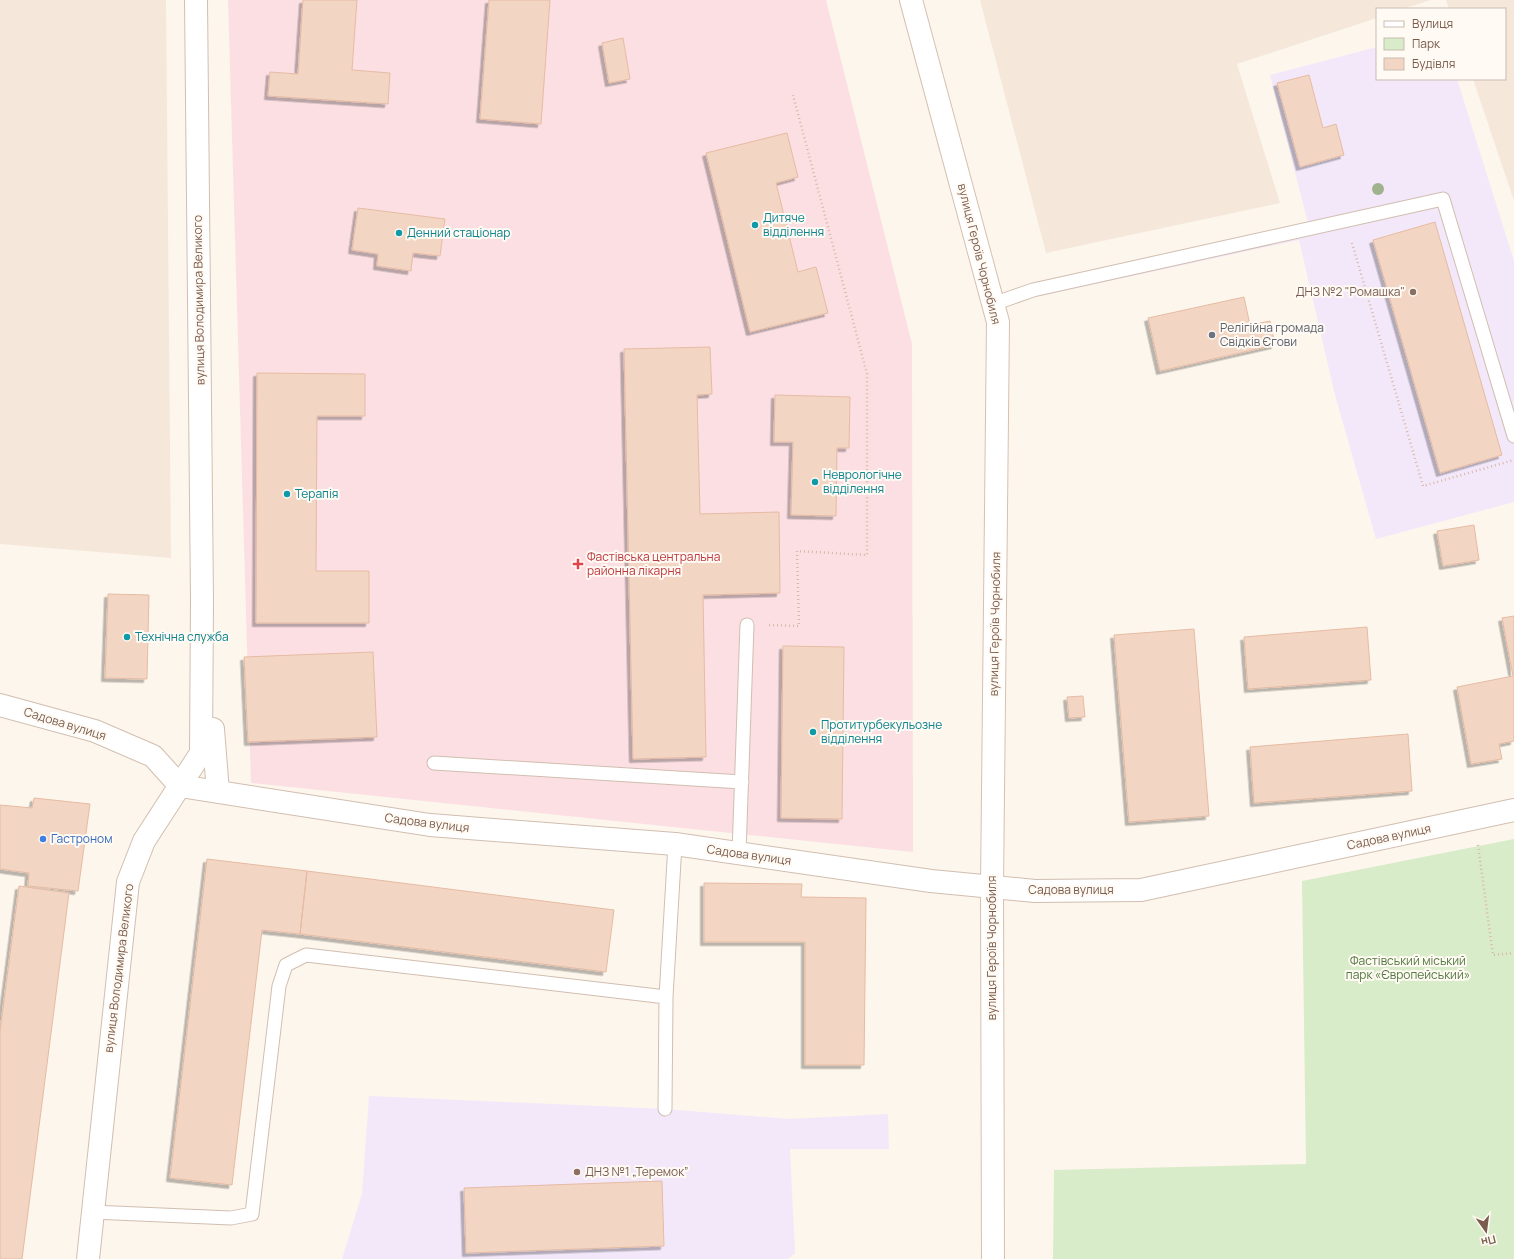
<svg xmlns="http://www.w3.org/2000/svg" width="1514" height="1259" font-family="Manrope,sans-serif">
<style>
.residential{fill:#f5e8da}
.education{fill:#f3e8fa}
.medical{fill:#fbdfe3}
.green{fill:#d8ecc9}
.building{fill:#f3d5c3;stroke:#e6bba3;filter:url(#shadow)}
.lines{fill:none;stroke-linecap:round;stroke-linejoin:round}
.lane-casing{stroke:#d1beb0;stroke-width:15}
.street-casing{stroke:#d1beb0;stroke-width:24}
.secondary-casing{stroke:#d6c0b0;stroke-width:24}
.path{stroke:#d9b8a5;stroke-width:2.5;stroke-dasharray:1 3;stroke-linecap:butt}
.lane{stroke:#fff;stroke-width:13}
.street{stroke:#fff;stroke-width:22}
.secondary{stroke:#fff;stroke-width:22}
.tree{fill:#a0b28e}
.culture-dot{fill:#0f9aa8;stroke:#fffaf3;stroke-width:1.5}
.education-dot{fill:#8d6e63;stroke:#fffaf3;stroke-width:1.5}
.worship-dot{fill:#6b7280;stroke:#fffaf3;stroke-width:1.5}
.health-dot{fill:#e0444e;stroke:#fffaf3;stroke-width:1.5}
.shop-dot{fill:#3f7fe0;stroke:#fffaf3;stroke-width:1.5}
.labels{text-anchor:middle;stroke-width:4;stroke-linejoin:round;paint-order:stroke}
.culture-label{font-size:12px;fill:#0d838f;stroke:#fffaf3;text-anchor:start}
.street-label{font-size:12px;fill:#7a5c4d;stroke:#fffaf3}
.education-label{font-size:12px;fill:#785e54;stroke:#fffaf3;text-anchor:end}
.worship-label{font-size:12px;fill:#5b616d;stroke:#fffaf3;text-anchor:start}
.health-label{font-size:12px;fill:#be3a42;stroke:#fffaf3;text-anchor:start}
.shop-label{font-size:12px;fill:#366cbe;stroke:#fffaf3;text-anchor:start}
.park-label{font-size:12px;fill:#537a41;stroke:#fffaf3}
</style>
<defs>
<filter id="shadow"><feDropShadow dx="-3.5" dy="3.5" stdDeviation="0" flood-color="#0004"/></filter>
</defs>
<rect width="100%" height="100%" fill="#fdf6ec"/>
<path class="residential" d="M0,0H166L171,558L0,544Z
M980,0H1431L1403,9H1377V18L1237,64L1280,203L1046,253Z
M1446,0H1514V201L1473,79H1505V9H1449Z"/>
<path class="education" d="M1377,47V79H1457L1514,261V502L1376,539L1335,395L1299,240L1040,296L1037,282L1308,223L1270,75Z
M369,1096L665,1109L789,1119L888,1114L889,1149H790L795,1253L788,1259H342L362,1194Z"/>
<path class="medical" d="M228,0H826L912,344L913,852L251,783Z"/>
<path class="green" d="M1514,839V1259H1053L1054,1170L1306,1164L1302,881Z"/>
<path class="building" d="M303,0H357L352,70L390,73L388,104L268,96L270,72L298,74Z
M489,0H550L541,124L480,119Z
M623,38L630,79L609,83L602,43Z
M1309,75L1323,128L1336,124L1344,155L1300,167L1277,83Z
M787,133L798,177L776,183L798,272L816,267L828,313L750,332L706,153Z
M358,208L445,219L440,256L413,253L411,271L377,266L378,254L352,250Z
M1435,222L1502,455L1440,473L1373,240Z
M1244,297L1250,325L1270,321L1275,345L1160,371L1148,318Z
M710,347L712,394L697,395L700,514L779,512L780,593L703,595L706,757L633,759L624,349Z
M257,373L365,374V416H317L316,571H369V623H256Z
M775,395L850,397L849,448H837L836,516L791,515L793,442H774Z
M1474,525L1479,560L1443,566L1437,531Z
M108,594L149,595L147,679L105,678Z
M1514,616V741L1499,744L1502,759L1471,764L1457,687L1513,676L1502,618Z
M1367,627L1371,680L1248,689L1244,637Z
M1194,629L1209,816L1129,822L1114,635Z
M783,646L844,647L842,819L781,818Z
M373,652L377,737L248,742L244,657Z
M1083,696L1085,717L1069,718L1067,697Z
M1408,734L1412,791L1254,803L1250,747Z
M34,798L90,804L78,891L28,886L29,873L0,869V805L32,808Z
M207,859L307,871L300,934L262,930L232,1185L170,1178Z
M307,871L614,910L606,972L300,934Z
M704,883L802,884L801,897L866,898L864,1065H805V942H704Z
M19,886L69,893L22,1259H0V1031Z
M662,1181L664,1246L466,1253L464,1188Z"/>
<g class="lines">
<g class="lane-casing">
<path id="lane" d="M993,304L1033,290L1443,199L1514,436
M434,763L742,782
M739,853L747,625
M665,1109L666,997L675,844
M92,1212L231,1218L252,1214L279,986L286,965L306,955L666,997"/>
</g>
<g class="street-casing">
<path id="street" d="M0,705L95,731L153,756L180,786L430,825L675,844L931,881L1035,891L1141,890L1514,810
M213,729L218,792
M88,1259L128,882L144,841L201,753L202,600L196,0"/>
</g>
<g class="secondary-casing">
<path id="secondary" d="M911,0L998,322L992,887L993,1259"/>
</g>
<path class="path" d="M1352,243L1423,486L1514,460
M769,625L799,626L797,551L867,555V374L793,95
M1478,845L1493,955L1514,953"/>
<use href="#lane" class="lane"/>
<use href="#street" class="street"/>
<use href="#secondary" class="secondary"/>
</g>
<circle class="tree" cx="1378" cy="189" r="6"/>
<g class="culture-dot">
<circle cx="755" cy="225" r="4"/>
<circle cx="399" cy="233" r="4"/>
<circle cx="815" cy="482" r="4"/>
<circle cx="287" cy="494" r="4"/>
<circle cx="127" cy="637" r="4"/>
<circle cx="813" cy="732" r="4"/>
</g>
<g class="education-dot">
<circle cx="1413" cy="292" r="4"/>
<circle cx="577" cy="1172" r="4"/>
</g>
<circle class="worship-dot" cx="1212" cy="335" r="4"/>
<path class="health-dot" d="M576 558h4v4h4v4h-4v4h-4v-4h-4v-4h4z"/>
<circle class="shop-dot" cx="43" cy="839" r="4"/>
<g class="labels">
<g class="culture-label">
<text x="763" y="222">Дитяче<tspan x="763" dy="14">відділення</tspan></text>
<text x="407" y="237">Денний стаціонар</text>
<text x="823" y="479">Неврологічне<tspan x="823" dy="14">відділення</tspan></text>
<text x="295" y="498">Терапія</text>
<text x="135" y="641">Технічна служба</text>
<text x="821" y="729">Протитурбекульозне<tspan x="821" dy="14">відділення</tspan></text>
</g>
<g class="street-label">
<text transform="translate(979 254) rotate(76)" y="4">вулиця Героїв Чорнобиля</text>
<text transform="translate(199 300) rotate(-91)" y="4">вулиця Володимира Великого</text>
<text transform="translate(995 624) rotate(-89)" y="4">вулиця Героїв Чорнобиля</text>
<text transform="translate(65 724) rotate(17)" y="4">Садова вулиця</text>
<text transform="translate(427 823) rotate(7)" y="4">Садова вулиця</text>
<text transform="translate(1389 837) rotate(-12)" y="4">Садова вулиця</text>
<text transform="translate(749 855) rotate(8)" y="4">Садова вулиця</text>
<text x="1071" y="894">Садова вулиця</text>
<text transform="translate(992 948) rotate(-90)" y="4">вулиця Героїв Чорнобиля</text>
<text transform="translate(119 968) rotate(-83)" y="4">вулиця Володимира Великого</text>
</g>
<g class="education-label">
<text x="1405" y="296">ДНЗ №2 "Ромашка"</text>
<text x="585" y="1176" text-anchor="start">ДНЗ №1 „Теремок”</text>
</g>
<g class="worship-label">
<text x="1220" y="332">Релігійна громада<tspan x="1220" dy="14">Свідків Єгови</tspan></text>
</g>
<g class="health-label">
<text x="587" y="561">Фастівська центральна<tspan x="587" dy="14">районна лікарня</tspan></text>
</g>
<g class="shop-label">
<text x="51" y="843">Гастроном</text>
</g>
<g class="park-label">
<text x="1408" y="965">Фастівський міський<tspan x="1408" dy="14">парк «Європейський»</tspan></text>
</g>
</g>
<rect x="1376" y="8" width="130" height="72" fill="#fffaf3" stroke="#cabbb1"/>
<rect x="1384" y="21" width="20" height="6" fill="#ffffff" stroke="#cabbb1"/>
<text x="1412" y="28" font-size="12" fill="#7a5c4d">Вулиця</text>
<rect x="1384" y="38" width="20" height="12" fill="#d8ecc9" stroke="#cabbb1"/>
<text x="1412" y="48" font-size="12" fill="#7a5c4d">Парк</text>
<rect x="1384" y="58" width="20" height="12" fill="#f3d5c3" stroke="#cabbb1"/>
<text x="1412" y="68" font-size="12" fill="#7a5c4d">Будівля</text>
<g transform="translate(1486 1231) rotate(166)" stroke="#fffaf3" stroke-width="3" paint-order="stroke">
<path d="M0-3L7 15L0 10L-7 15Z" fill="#7a5c4d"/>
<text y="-6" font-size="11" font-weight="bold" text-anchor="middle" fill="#7a5c4d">Пн</text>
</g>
</svg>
